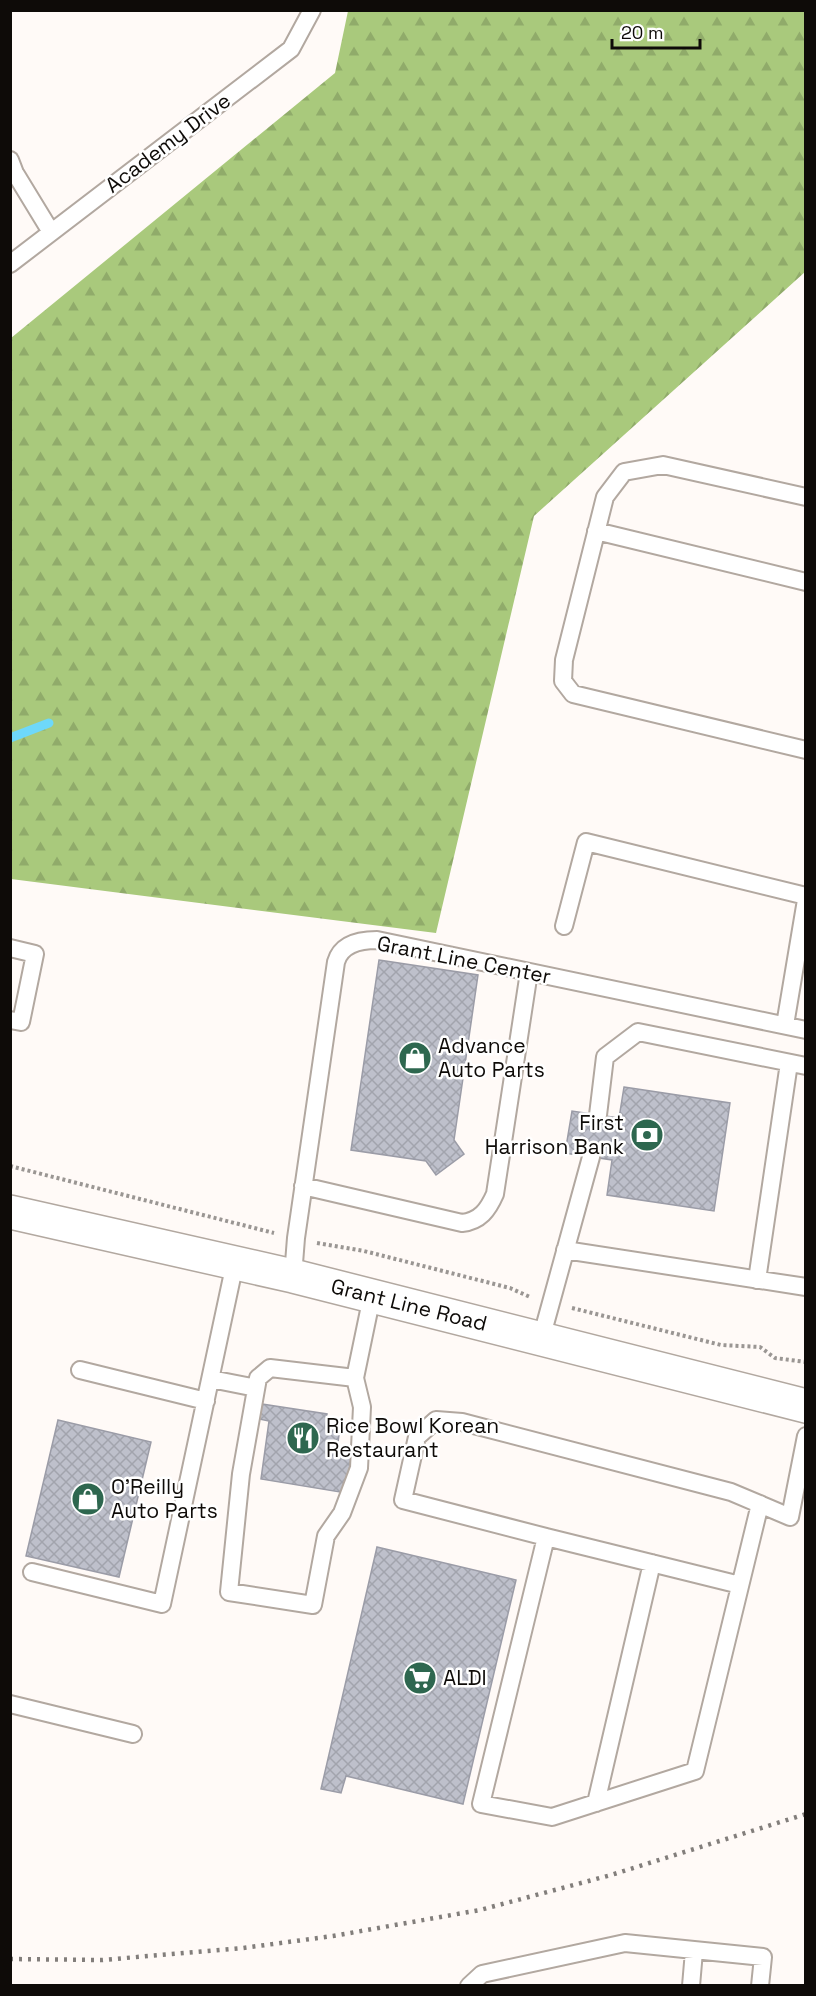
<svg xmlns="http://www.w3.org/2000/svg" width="816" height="1996" font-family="'Space Grotesk',sans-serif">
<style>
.forest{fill:url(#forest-firs)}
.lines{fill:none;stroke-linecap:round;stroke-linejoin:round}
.stream{stroke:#6ed8fa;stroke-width:9}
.building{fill:url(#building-cross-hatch);stroke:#9b9ca7;stroke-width:1.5}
.lane-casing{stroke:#b2a8a0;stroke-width:20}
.secondary-casing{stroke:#b2a8a0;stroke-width:36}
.path{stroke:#9a9693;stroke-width:4;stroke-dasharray:3 3;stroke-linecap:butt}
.lane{stroke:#fff;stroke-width:16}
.secondary{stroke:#fff;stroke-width:33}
.rail{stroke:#827e7b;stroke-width:4.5;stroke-dasharray:3 6;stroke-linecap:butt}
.labels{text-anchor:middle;stroke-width:5;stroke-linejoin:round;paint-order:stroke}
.street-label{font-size:21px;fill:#0e0b08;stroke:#fff}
.poi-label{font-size:21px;fill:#0e0b08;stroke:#fff;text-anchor:start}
</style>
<defs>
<pattern id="forest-firs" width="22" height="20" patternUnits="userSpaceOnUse" patternTransform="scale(1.5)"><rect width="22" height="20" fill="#a9c97c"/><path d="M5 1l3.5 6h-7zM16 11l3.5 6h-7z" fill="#90ab6a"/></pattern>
<pattern id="building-cross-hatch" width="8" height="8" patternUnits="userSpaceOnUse" patternTransform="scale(1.5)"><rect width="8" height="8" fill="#bec0cb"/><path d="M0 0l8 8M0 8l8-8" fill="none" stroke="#a2a4ad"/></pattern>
</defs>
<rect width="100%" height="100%" fill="#fffaf7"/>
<path class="forest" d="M348,11H805V272L534,516L436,933L11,879V338L335,73Z"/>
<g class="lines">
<path class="stream" d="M10,738L49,723"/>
</g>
<path class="building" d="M379,960L478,975L454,1140L464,1154L436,1175L426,1161L351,1150Z
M624,1087L730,1103L714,1211L607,1195L612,1160L565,1153L572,1111L619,1118Z
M262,1404L327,1414L325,1426L340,1428L337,1449L352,1451L346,1493L261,1479L269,1421L259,1419Z
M58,1420L151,1442L119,1577L26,1556Z
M377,1547L516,1580L463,1804L346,1776L341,1793L321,1789Z"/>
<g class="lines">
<g class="lane-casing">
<path id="lane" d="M10,160L15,173L51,232
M10,264L291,49L312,10
M806,497L663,465L624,472L605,497L564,660L563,681L573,694L806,750
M596,531L806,582
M564,926L586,842L806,896
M10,948L35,954L21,1022L10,1020
M785,1025L806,900
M598,1115L605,1057L638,1032L806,1066
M303,1186L462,1223C480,1221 488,1210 495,1194L529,972
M565,1250L806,1287
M293,1276L296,1238L336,962C341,944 360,940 377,940L806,1030
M757,1280L789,1063
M541,1339L591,1157
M80,1370L206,1401
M355,1378L270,1368L258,1378L241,1474L229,1592L313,1605L326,1536L342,1513L359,1468L362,1407L355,1378L372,1296
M211,1379L256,1388
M760,1504L695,1771L552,1817L481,1804L546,1537L403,1500L417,1437L436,1420L462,1422L731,1492L790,1517L806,1436
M546,1537L740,1585
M32,1572L162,1604L235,1263
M10,1704L133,1734
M596,1803L652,1563
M469,1986L482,1974L625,1943L763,1957L760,1986
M691,1986L694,1951"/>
</g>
<g class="secondary-casing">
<path id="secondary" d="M10,1212L293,1276L806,1406"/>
</g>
<path class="path" d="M10,1166L274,1233
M317,1243L364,1251L510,1288L530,1297
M572,1308L721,1345L760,1347L775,1358L806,1362"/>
<use href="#lane" class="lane"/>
<use href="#secondary" class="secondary"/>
<path class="rail" d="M10,1959L102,1960L243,1948L333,1936L480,1910L611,1875L806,1814"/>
</g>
<defs>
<g id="shop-disc" transform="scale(1.725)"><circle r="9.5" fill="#2e674f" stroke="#fff"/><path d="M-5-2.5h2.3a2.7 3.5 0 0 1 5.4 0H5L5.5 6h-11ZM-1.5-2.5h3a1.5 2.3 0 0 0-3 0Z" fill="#fff"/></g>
<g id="bank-disc" transform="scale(1.725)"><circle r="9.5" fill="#2e674f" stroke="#fff"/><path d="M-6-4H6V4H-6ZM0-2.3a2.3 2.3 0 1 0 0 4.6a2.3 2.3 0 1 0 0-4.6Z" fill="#fff"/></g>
<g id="restaurant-disc" transform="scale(1.725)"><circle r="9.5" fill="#2e674f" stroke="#fff"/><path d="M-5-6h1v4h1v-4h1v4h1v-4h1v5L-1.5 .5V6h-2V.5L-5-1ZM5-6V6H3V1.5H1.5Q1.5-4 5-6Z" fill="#fff"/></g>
<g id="supermarket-disc" transform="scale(1.725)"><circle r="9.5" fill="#2e674f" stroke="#fff"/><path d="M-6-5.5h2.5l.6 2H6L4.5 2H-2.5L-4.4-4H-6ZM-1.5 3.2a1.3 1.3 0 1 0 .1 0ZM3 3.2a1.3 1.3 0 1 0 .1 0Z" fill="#fff"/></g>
</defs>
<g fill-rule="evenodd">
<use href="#shop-disc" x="415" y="1058"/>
<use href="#bank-disc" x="647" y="1135"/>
<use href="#restaurant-disc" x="303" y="1438"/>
<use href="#shop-disc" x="88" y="1499"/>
<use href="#supermarket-disc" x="420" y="1678"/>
</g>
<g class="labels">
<g class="street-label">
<text transform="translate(168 143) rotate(-37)" y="7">Academy Drive</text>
<text transform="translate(464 960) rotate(11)" y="7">Grant Line Center</text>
<text transform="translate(409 1305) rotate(14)" y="7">Grant Line Road</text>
</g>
<g class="poi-label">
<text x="438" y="1053">Advance<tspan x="438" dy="24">Auto Parts</tspan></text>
<text x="624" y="1130" text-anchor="end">First<tspan x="624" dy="24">Harrison Bank</tspan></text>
<text x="326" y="1433">Rice Bowl Korean<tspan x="326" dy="24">Restaurant</tspan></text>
<text x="111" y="1494">O'Reilly<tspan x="111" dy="24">Auto Parts</tspan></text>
<text x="443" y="1685">ALDI</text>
</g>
</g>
<rect width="816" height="1996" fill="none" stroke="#0e0b08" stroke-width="24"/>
<path d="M612 39v9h88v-9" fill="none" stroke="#0e0b08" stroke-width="3"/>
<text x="621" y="39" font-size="18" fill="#0e0b08" stroke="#ffffff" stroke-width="4.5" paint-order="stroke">20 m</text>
</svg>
